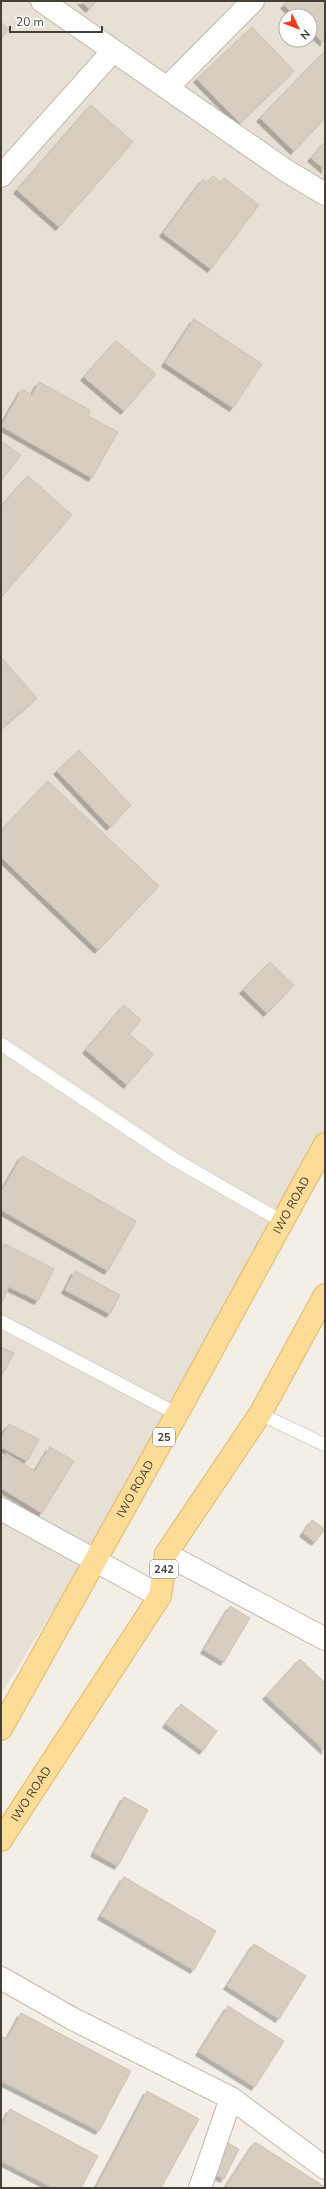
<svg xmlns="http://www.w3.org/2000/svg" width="326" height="2189" font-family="'Nunito Sans',sans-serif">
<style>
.residential{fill:#e7e1d5;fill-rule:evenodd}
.building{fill:#d7cdc0;stroke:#cfc2b0;filter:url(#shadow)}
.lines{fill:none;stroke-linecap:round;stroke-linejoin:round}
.lane-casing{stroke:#c1b9ad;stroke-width:14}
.street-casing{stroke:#c1b9ad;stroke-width:24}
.primary-casing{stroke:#e1b967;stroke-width:24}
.lane{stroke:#fff;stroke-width:13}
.street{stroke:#fff;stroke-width:22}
.primary{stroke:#fcdc97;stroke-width:22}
.labels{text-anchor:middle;stroke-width:4;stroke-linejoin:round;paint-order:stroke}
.shield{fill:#fff;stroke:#7e7972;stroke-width:1}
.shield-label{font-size:11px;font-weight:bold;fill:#463f36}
.street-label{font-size:12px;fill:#463f36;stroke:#fff}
</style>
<defs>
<filter id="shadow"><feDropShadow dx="-3.5" dy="3.5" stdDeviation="0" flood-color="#0004"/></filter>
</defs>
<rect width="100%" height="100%" fill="#f3efe7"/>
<path class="residential" d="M1,1H325V1131L227,1332L1,1694ZM286,16H310V40H286Z"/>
<path class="building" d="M81,1H97L89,9Z
M288,1H325L324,43L310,30V16H295L284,5Z
M1,22L9,29L1,39Z
M252,27L294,71L240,123L197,79Z
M325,51V118L294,151L260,118Z
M91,105L133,142L59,227L17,190Z
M325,142V170L311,158Z
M213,176L221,182L224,178L259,205L211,269L163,233L203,179L207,182Z
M194,319L262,364L233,408L165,363Z
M116,341L156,374L124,411L84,377Z
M39,382L90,410L88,416L118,432L92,478L1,426L22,389L32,395Z
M1,441L21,455L1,481Z
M28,476L72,515L3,595L1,593V506Z
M1,657L37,698L1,729Z
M79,750L131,805L110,827L57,771Z
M48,781L159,886L98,950L1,857V831Z
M270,962L294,985L267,1013L243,990Z
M124,1005L141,1020L129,1034L153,1054L127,1085L86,1050Z
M22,1156L136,1221L108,1271L1,1210V1192Z
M4,1244L54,1269L38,1301L9,1287L1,1304V1249Z
M75,1271L120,1295L110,1314L65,1290Z
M1,1347L14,1353L1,1377Z
M9,1424L39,1439L27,1461L1,1447V1438Z
M50,1447L74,1461L42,1513L1,1488V1461L6,1453L35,1471Z
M312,1520L325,1529L315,1542L303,1533Z
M230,1606L250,1618L224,1662L204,1650Z
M300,1659L325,1683V1751L266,1696Z
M181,1704L217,1731L203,1751L166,1724Z
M124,1797L148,1810L118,1866L94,1853Z
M124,1877L216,1931L194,1970L101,1916Z
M254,1944L306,1976L279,2019L227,1986Z
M228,2006L284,2041L255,2087L199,2052Z
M21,2013L131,2071L99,2131L1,2081V2036L7,2039Z
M147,2091L199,2119L161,2188H96Z
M10,2109L98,2156L81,2188H53L1,2161V2126Z
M226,2142L239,2149L224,2179L211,2173Z
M255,2142L325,2187V2188H225Z"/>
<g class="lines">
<g class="lane-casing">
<path id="lane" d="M1,1044L172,1158L283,1222
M2,1322L177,1414
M260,1414L325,1445"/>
</g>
<g class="street-casing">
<path id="street" d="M42,1L285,170L325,194
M167,88L253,1
M1,176L113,51
M1,1509L160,1596
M166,1554L325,1639
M1,1978L73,2019L231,2098L325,2168
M200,2188L231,2098"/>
</g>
<g class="primary-casing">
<g id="primary">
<path id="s1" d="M1,1729L177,1414L325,1144"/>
<path id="s2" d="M1,1840L160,1596L166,1554L260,1414L325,1295"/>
</g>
</g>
<use href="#lane" class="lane"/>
<use href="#street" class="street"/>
<use href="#primary" class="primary"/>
</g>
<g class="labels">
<g class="shield">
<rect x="153" y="1428" width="22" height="18" rx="3"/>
<rect x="150" y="1560" width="28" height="18" rx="3"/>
</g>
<g class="shield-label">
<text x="164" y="1441">25</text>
<text x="164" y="1573">242</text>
</g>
<g class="street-label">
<text dy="4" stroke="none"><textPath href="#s1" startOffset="599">IWO ROAD</textPath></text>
<text dy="4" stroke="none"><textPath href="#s1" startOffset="275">IWO ROAD</textPath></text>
<text dy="4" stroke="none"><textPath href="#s2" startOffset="55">IWO ROAD</textPath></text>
</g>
</g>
<rect width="326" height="2189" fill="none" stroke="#463f36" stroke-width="4"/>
<g transform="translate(298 28) rotate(133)"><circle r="19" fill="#ffffff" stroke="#b5b2af"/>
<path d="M0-3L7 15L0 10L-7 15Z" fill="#f5371c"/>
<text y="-6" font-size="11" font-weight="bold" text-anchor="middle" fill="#463f36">N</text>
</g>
<path d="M10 26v6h92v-6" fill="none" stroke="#463f36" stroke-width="2"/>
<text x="16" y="26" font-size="12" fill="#463f36" stroke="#ffffff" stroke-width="3" paint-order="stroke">20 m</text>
</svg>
